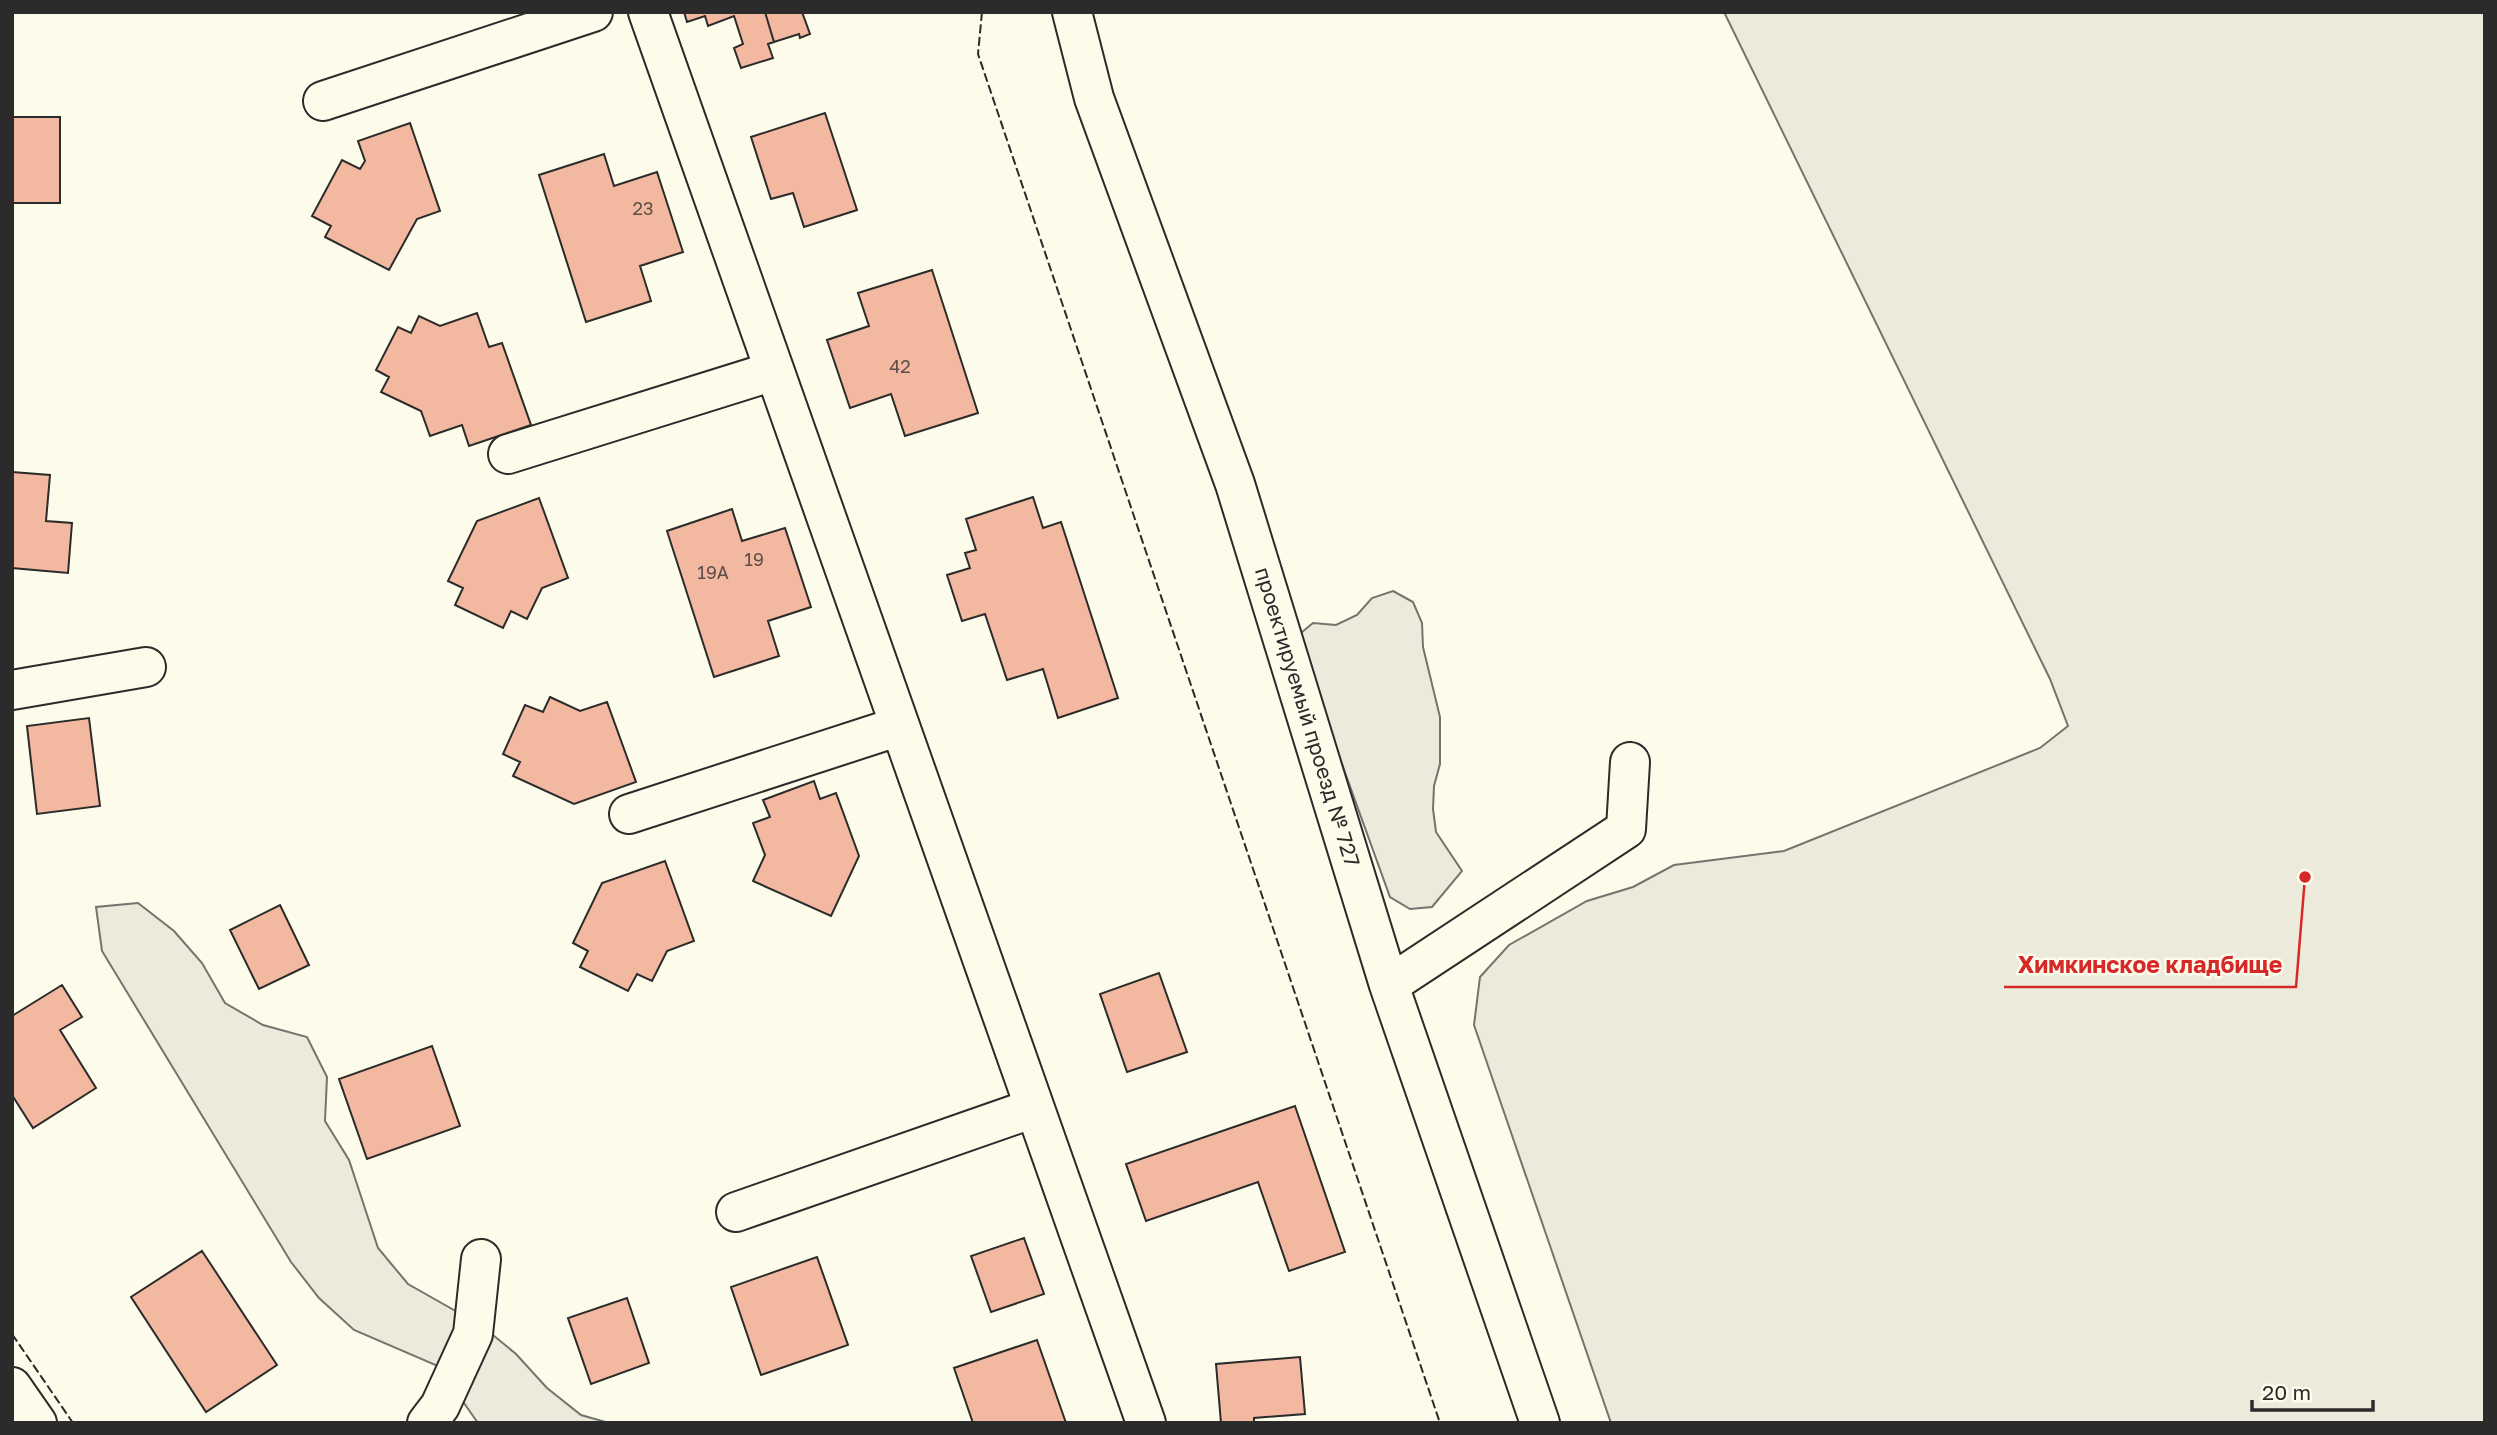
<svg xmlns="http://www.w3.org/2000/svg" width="2497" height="1435" font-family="'Golos Text',sans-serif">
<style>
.green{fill:#ecebdb;stroke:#74746e;stroke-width:2}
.building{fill:#f2b8a0;stroke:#2b2b2b;stroke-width:2}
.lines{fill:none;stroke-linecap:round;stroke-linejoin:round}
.minor-casing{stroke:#2b2b2b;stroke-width:42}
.minor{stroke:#fdfbea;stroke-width:38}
.fence{stroke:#2b2b2b;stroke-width:2;stroke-dasharray:9 3.5;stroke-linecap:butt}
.labels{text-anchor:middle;stroke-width:5;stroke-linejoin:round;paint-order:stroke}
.number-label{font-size:18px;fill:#5d4e48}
.street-label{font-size:21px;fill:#2b2b2b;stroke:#fdfbea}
.leader{fill:none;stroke:#d62828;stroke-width:2.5}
.callout-dot{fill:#d62828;stroke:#fdfbea;stroke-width:2.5}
.callout-label{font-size:23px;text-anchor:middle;font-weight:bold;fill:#d62828;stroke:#fdfbea;stroke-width:5;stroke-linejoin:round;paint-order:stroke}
</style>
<rect width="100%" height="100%" fill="#fdfbea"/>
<path class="green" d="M1724,12H2485V1423H1611L1474,1025L1480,977L1509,945L1587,901L1633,887L1674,865L1784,851L2040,748L2068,726L2050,679Z
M1393,591L1413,602L1422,623L1423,647L1440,717V764L1434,786L1433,809L1436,832L1462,871L1432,907L1410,909L1390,897L1296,637L1313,623L1336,625L1357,615L1372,598Z
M138,903L174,931L202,963L225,1003L263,1025L307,1037L327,1077L325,1121L349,1160L378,1248L408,1284L482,1326L516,1354L547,1388L581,1415L609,1423H478L438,1366L354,1330L319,1298L291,1262L102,951L96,907Z"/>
<path class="building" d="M684,12H765L774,42L768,44L773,58L741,68L734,48L743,44L734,16L708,26L705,16L687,22Z
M765,12H802L810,34L800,38L799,34L774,42Z
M825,113L857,210L804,227L793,193L771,199L751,137Z
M12,117H60V203H12Z
M410,123L440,211L417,219L389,270L325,237L331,226L312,216L342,160L360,169L365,161L358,141Z
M604,154L614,186L657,172L683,252L640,266L651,301L586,322L539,175Z
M932,270L978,413L905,436L891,394L850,408L827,340L869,326L858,293Z
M477,313L489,347L502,343L531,425L469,446L462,425L430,436L421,411L381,392L389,377L376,370L398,327L411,333L419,316L440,326Z
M12,472L50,475L46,521L72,523L68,573L12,568Z
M1033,497L1043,528L1061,522L1118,698L1058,718L1043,669L1007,680L985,614L962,621L947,575L970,568L965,553L976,550L966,519Z
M539,498L568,578L542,588L527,619L511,611L503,628L455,605L463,588L448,581L477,521Z
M732,509L742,541L785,528L811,607L768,621L779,656L714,677L667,531Z
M550,697L580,711L607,702L636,782L574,804L513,776L520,762L503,754L525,705L543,712Z
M89,718L100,806L37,814L27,726Z
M814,781L820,799L836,793L859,856L831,916L753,881L765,855L753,823L770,817L763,800Z
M665,861L694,941L667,951L652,981L637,974L628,991L580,967L588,951L573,943L602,883Z
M280,905L309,965L259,989L230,930Z
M1159,973L1187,1052L1127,1072L1100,994Z
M62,985L82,1017L60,1030L96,1088L33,1128L12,1095V1016Z
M432,1046L460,1126L367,1159L339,1079Z
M1295,1106L1345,1252L1289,1271L1258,1182L1146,1221L1126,1164Z
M1024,1238L1044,1294L991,1312L971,1256Z
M202,1251L277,1365L206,1412L131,1297Z
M817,1257L848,1345L761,1375L731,1287Z
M627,1298L649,1363L591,1384L568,1318Z
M1037,1340L1066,1423H973L954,1368Z
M1300,1357L1305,1414L1254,1418V1423H1221L1216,1364Z"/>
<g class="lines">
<g class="minor-casing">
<path id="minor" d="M648,12L1146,1423
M1072,12L1094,98L1235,484L1389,985L1540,1423
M323,101L593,12
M508,454L774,371
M12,690L146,667
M629,814L900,726
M1389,985L1626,829L1630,762
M736,1212L1034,1108
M12,1387L37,1423
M427,1423L440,1406L473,1334L481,1259"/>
</g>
<use href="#minor" class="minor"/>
<path class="fence" d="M982,12L978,54L1440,1423
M12,1334L73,1423"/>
</g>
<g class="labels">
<g class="number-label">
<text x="643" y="215">23</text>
<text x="900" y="373">42</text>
<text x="754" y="566">19</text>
<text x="713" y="579">19А</text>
</g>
<g class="street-label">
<text transform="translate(1307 717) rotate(73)" y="7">проектируемый проезд № 727</text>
</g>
</g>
<path class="leader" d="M2305 877L2296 987H2004"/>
<circle class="callout-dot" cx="2305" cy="877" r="7"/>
<g class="callout-label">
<text x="2150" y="973">Химкинское кладбище</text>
</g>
<rect width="2497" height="1435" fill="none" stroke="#2b2b2b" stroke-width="28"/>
<path d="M2252 1400v10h121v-10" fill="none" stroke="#2b2b2b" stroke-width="3.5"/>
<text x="2262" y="1400" font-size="21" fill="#2b2b2b" stroke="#fdfbea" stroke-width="5" paint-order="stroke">20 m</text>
</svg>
